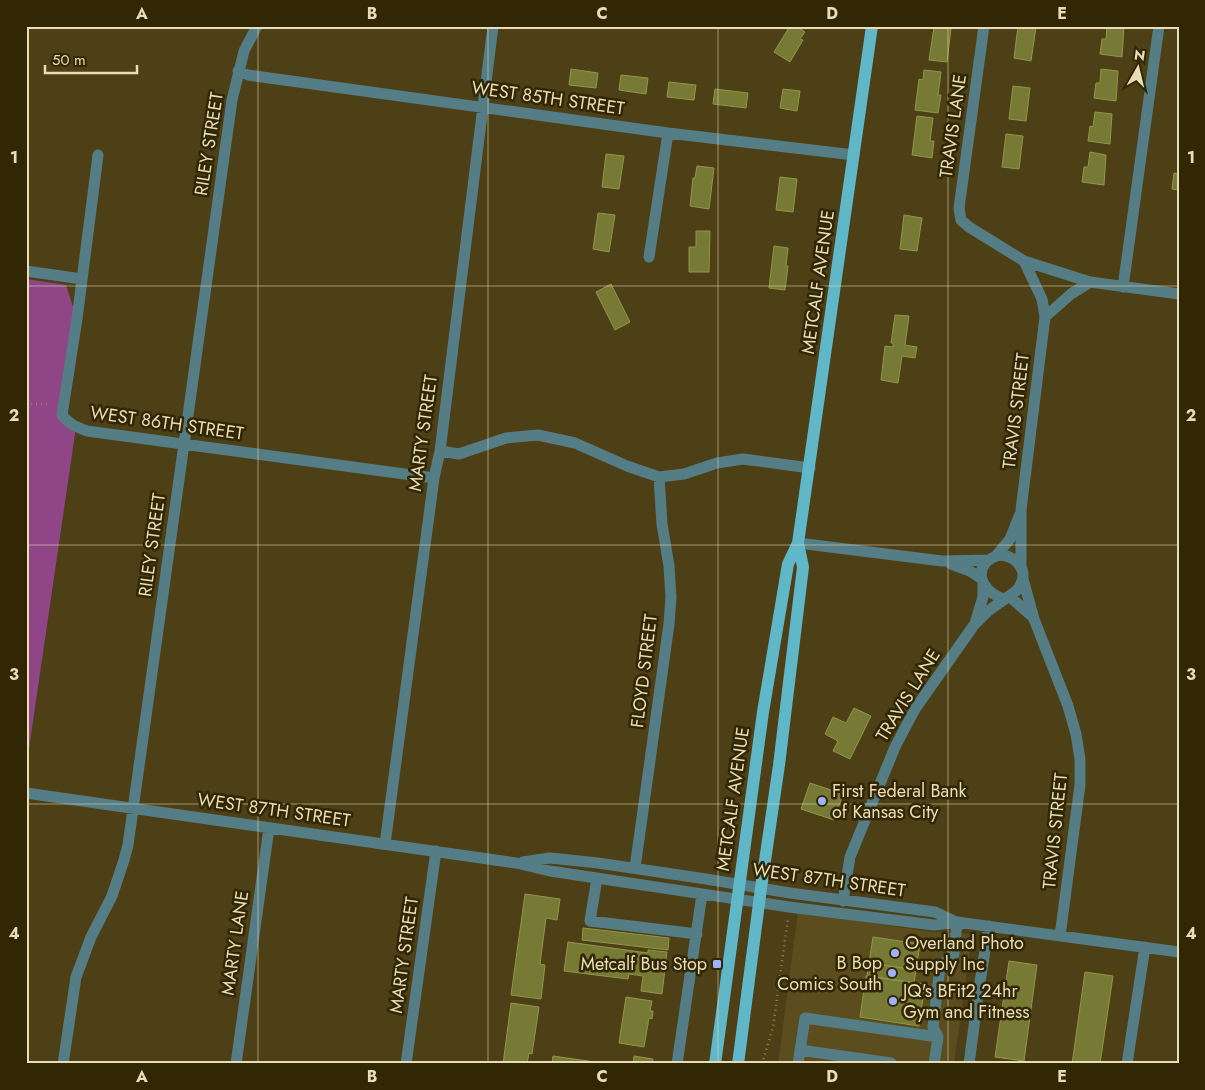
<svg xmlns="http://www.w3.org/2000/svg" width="1205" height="1090" font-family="Jost,sans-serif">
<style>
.built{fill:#5b4d1e}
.green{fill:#904587}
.building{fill:#777a34;stroke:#929648}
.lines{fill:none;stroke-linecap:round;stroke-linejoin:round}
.path{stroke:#90835b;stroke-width:2.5;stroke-dasharray:1 4;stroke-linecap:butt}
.minor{stroke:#557d85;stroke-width:11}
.major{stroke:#60b7c8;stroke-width:12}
.grid{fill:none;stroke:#e9dcb7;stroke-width:1;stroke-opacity:0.55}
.poi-dot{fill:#9fb3fd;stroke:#312705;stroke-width:2}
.labels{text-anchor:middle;stroke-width:5;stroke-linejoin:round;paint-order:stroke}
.street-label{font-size:18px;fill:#e9dcb7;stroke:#312705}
.poi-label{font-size:18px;fill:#e9dcb7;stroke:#312705;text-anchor:start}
.neatline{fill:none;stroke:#e9dcb7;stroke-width:2}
.grid-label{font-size:16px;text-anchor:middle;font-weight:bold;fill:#e9dcb7}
</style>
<rect width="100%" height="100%" fill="#4d4016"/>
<path class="built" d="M798,912L932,932L972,934L954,1064H778Z"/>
<path class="green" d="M26,279L66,285L77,319L62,415L76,427L26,769Z"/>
<path class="building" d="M790,26H796L805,32L800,39L803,40L790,62L774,52Z
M1018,26L1036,27L1031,61L1014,58Z
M1107,26L1124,27L1122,57L1100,54L1102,39H1106Z
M934,27L951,29L947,62L929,60Z
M571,69L598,73L596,88L569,85Z
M1101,69L1118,71L1116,101L1094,98L1096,83H1100Z
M924,70L941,72L938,95H941L938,113L915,110L919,79L923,80Z
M621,75L648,78L646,94L619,90Z
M669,82L696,85L694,100L667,97Z
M1013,86L1030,88L1026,121L1009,119Z
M715,89L748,93L746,108L713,104Z
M783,89L800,91L797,111L780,108Z
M1095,112L1112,114L1110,144L1088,141L1090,126L1093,127Z
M917,116L933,118L930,141H934L932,158L912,155Z
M1006,134L1023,136L1019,169L1002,167Z
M1090,152L1106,155L1104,185L1082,182L1084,167H1088Z
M606,154L624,156L619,189L602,187Z
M697,166L714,168L709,209L690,206L693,178H695Z
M1179,168V190L1172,189L1174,173L1178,174Z
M780,177L797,179L793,212L776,210Z
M598,213L615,215L609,252L593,249Z
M904,215L922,218L917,251L900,249Z
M696,231H710L709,272H689V247H696Z
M774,246L788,248L786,266H788L785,290L769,288Z
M611,284L630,322L615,330L596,292Z
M895,315L909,316L905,345L917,347L915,358L902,356L898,383L881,380L885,346L893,347V343H891Z
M854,708L871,716L850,759L833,751L838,741L825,734L833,717L846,723Z
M810,783L843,794L834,820L801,809Z
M525,894L560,899L557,920L546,918L540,964L545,965L541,999L511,995Z
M583,928L669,938L668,950L582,940Z
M873,937L920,944L916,970L869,963Z
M568,942L648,953V950L667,952L662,994L641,991L643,976L629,974L628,979L564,971Z
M1009,961L1037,965L1024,1061L995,1057Z
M869,963L916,970L914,983L867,976Z
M1085,972L1113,976L1100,1064H1072Z
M866,976L925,984L919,1026L860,1017Z
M626,997L652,1001L650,1011H653L652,1019L649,1018L644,1047L619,1043Z
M511,1003L539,1007L532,1054L529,1053L527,1064H503Z
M553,1056L609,1064H552Z
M634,1056L653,1059L652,1064H633Z"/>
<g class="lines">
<path class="path" d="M26,404H50
M762,1064L773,1027L788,918"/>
<path class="minor" d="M984,26L959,208L961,220L969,227L1024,261L1090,282L1179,294
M238,71L248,75L668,133L854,155
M98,155L77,319L62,415C69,424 76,427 87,431L434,478
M649,257L668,133
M26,271L82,279
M1123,287L1159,26
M1045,317L1071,294L1090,282
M440,451L459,454L506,438L538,435L575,443L627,466L659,477L684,474L717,463L743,459L810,468
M798,543L942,561L989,560
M1000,555C1016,556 1029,570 1020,586C1017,592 1010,595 1005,599C978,592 971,562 1000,555Z
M996,556L1010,539L1020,514
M951,564L970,571L982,579
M1021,567V510L1045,317L1042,299L1024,261
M1023,579L1034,619L1068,706L1076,734L1080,759V785L1060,936
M1009,596L1033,617
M976,620L983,597V583
M26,793L516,863L550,871L789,907L934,925L957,922L1179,952
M385,844L434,478L440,451L493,26
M523,862L550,858L598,863L706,879L790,893L935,912L956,922
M635,868L669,624L671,597L669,566L662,524L659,477
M597,878L590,921L697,934
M843,901L850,857L895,747L915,709L974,625L988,611L1005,599
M800,1050L891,1063
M63,1064L76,977L91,937L112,896L124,860L128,845L232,100L244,51L257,26
M236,1064L269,828
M406,1064L436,851
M677,1064L702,894
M798,1064L805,1018L938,1037
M934,1064L938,1037L933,1027L940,967L954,954L957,922
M969,1064L979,988L989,926
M1127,1064L1145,947"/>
<path class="major" d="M715,1064L763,712L788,564L798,543L872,26
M738,1064L761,888L779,765L803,567L798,543"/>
</g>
<path class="grid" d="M258,26V1064M488,26V1064M718,26V1064M948,26V1064M26,286H1179M26,545H1179M26,804H1179"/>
<g class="poi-dot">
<circle cx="822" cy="801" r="5"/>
<circle cx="895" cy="953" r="5"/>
<rect x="712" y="959" width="10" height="10" rx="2.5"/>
<circle cx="892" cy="973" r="5"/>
<circle cx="893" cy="1001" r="5"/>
</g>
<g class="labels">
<g class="street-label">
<text transform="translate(548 98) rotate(8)" y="6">WEST 85TH STREET</text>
<text transform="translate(953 126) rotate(-82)" y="6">TRAVIS LANE</text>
<text transform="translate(209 144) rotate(-81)" y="6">RILEY STREET</text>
<text transform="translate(818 282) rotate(-82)" y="6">METCALF AVENUE</text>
<text transform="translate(1016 411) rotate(-83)" y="6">TRAVIS STREET</text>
<text transform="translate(167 423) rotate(8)" y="6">WEST 86TH STREET</text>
<text transform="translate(423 433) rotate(-82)" y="6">MARTY STREET</text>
<text transform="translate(152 545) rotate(-82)" y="6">RILEY STREET</text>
<text transform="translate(644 671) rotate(-83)" y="6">FLOYD STREET</text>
<text transform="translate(908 695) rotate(-58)" y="6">TRAVIS LANE</text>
<text transform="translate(733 799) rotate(-82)" y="6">METCALF AVENUE</text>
<text transform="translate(274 810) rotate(8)" y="6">WEST 87TH STREET</text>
<text transform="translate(1055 831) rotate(-84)" y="6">TRAVIS STREET</text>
<text transform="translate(829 880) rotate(8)" y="6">WEST 87TH STREET</text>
<text transform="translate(235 943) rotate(-82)" y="6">MARTY LANE</text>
<text transform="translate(404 955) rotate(-82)" y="6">MARTY STREET</text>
</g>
<g class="poi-label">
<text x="832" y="797">First Federal Bank<tspan x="832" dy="21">of Kansas City</tspan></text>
<text x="905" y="949">Overland Photo<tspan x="905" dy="21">Supply Inc</tspan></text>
<text x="882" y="969" text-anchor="end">B Bop<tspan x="882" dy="21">Comics South</tspan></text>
<text x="707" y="970" text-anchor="end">Metcalf Bus Stop</text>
<text x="903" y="997">JQ's BFit2 24hr<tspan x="903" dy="21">Gym and Fitness</tspan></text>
</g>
</g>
<rect width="1205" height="1090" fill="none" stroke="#312705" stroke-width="55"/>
<g transform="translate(1138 68) rotate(8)" stroke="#312705" stroke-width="4" paint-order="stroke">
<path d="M0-4L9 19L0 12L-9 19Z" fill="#e9dcb7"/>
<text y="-8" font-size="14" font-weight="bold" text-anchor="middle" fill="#e9dcb7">N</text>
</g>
<path d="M45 65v8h92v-8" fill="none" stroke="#e9dcb7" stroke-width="2.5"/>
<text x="52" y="65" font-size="15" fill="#e9dcb7" stroke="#312705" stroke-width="4" paint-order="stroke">50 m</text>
<rect x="28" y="28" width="1150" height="1034" class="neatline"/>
<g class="grid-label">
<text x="142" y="19">A</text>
<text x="372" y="19">B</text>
<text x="602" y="19">C</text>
<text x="832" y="19">D</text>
<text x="1062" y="19">E</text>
<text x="14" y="163">1</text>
<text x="1191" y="163">1</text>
<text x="14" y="421">2</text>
<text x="1191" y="421">2</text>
<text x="14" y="680">3</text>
<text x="1191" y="680">3</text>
<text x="14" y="939">4</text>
<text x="1191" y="939">4</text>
<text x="142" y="1082">A</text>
<text x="372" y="1082">B</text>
<text x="602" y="1082">C</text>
<text x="832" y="1082">D</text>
<text x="1062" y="1082">E</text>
</g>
</svg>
